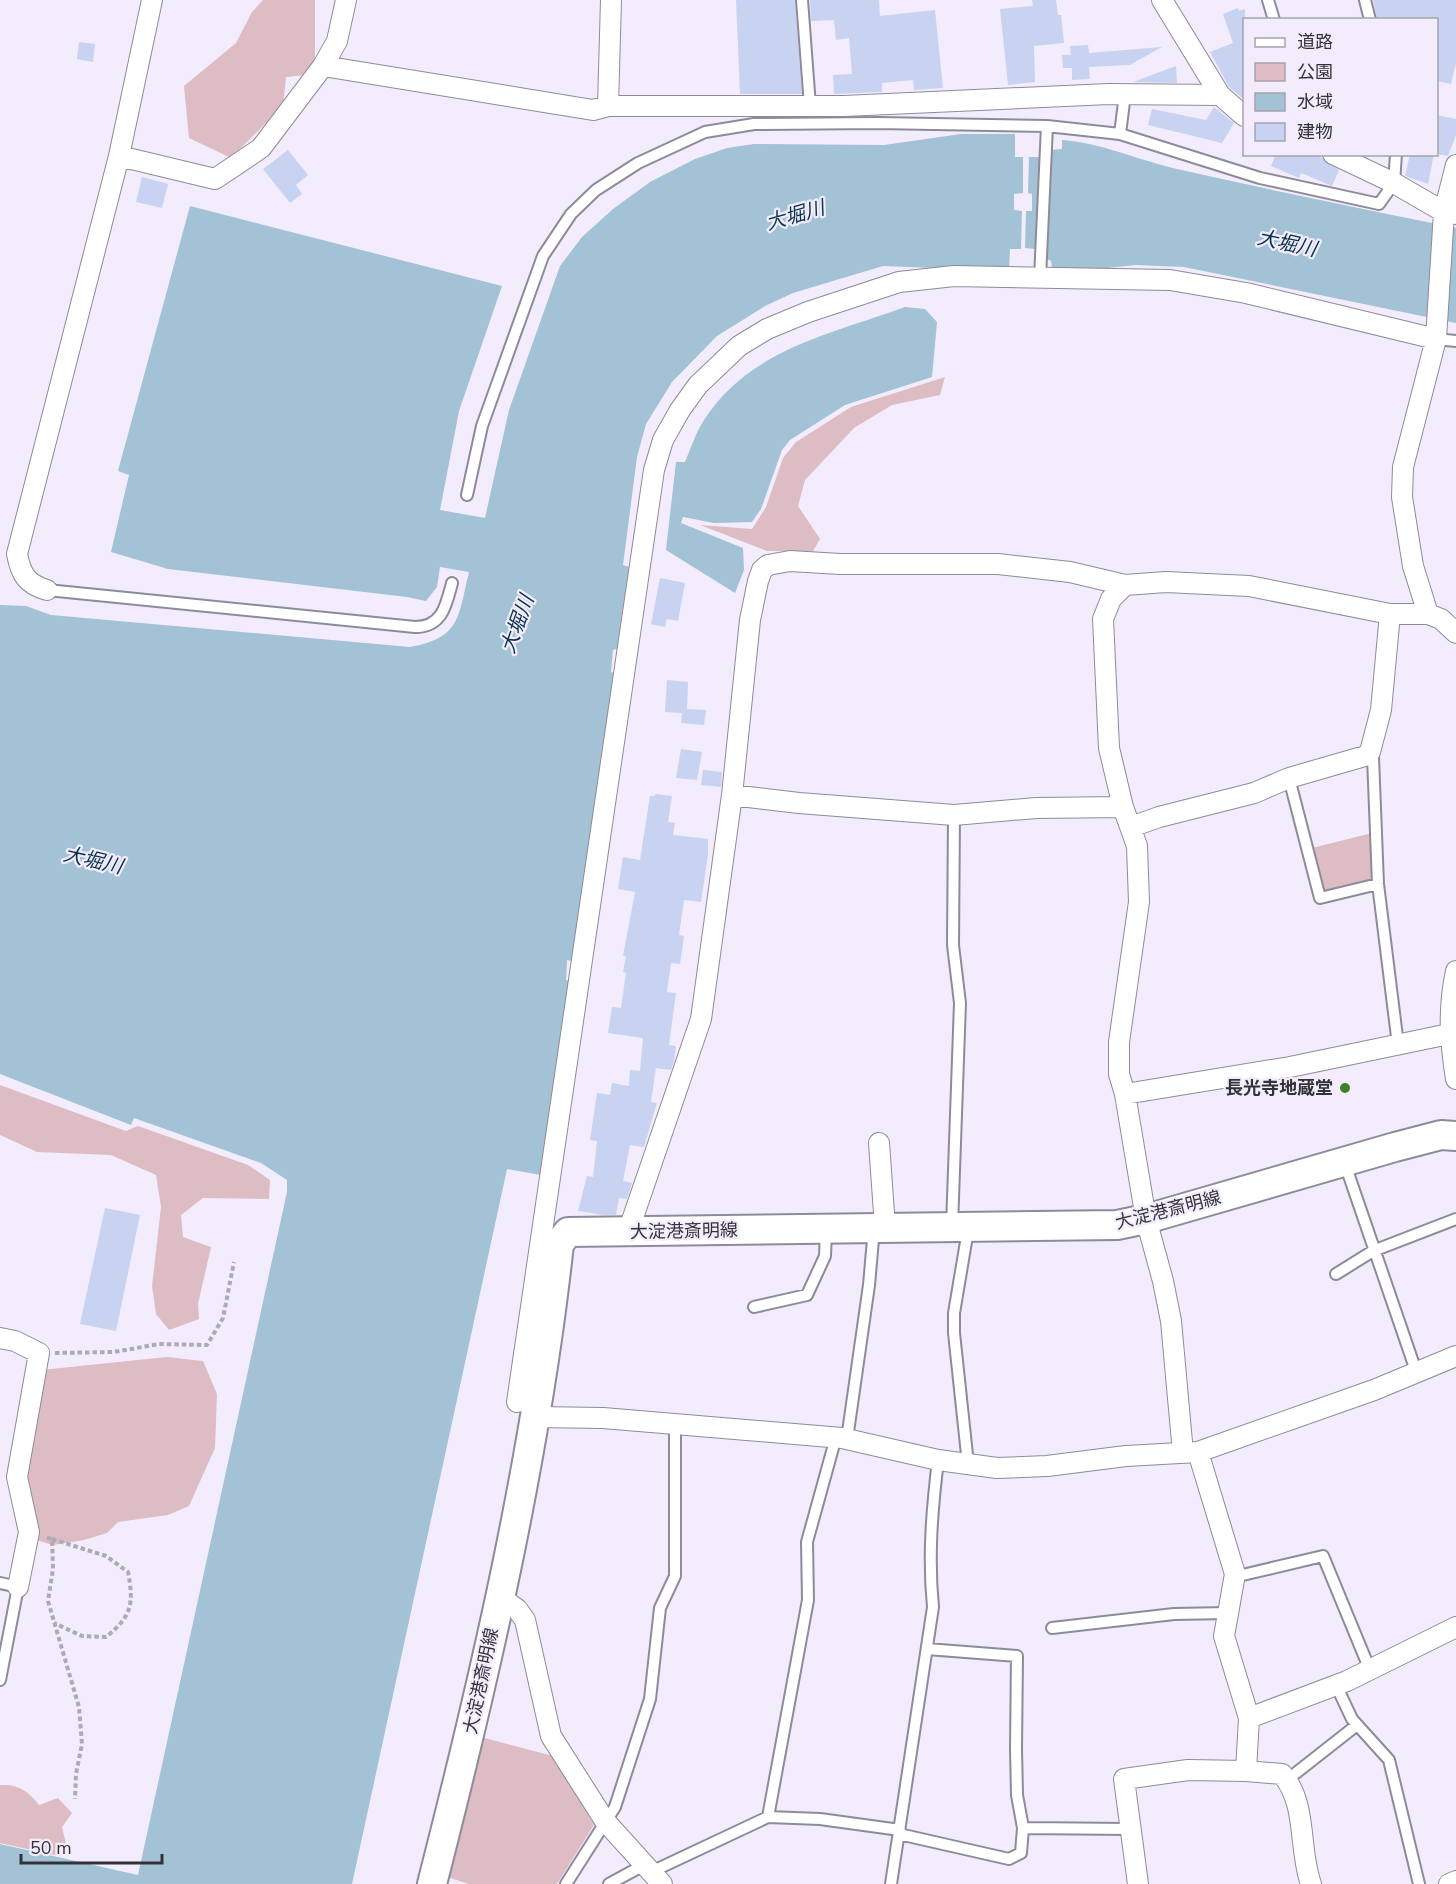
<svg xmlns="http://www.w3.org/2000/svg" width="1456" height="1884" font-family="'Nunito Sans','Noto Sans JP',sans-serif">
<style>
.green{fill:#ddbdc3}
.water{fill:#a3c2d5}
.building{fill:#c7d3f1}
.lines{fill:none;stroke-linecap:round;stroke-linejoin:round}
.lane-casing{stroke:#8f8a9a;stroke-width:14}
.street-casing{stroke:#8f8a9a;stroke-width:22}
.secondary-casing{stroke:#8f8a9a;stroke-width:32}
.path{stroke:#aea9b6;stroke-width:4;stroke-dasharray:4.5 3;stroke-linecap:butt}
.lane{stroke:#fff;stroke-width:10}
.street{stroke:#fff;stroke-width:20}
.secondary{stroke:#fff;stroke-width:28}
.poi-dot{fill:#3d8226;stroke:#f2ecfd;stroke-width:2}
.labels{text-anchor:middle;stroke-width:4.5;stroke-linejoin:round;paint-order:stroke}
.poi-label{font-size:18px;font-weight:bold;fill:#343238;stroke:#f2ecfd;text-anchor:end}
.street-label{font-size:18px;fill:#343238;stroke:#f2ecfd}
.water-label{font-size:20px;font-style:italic;fill:#0a344a;stroke:#f2ecfd}
</style>
<rect width="100%" height="100%" fill="#f2ecfd"/>
<path class="green" d="M263,0H315V74L286,77L283,106L231,158L189,138L184,86L236,43L252,12Z
M945,377L940,395L892,405L854,428L805,480L798,506L820,539L813,551H767L700,525L752,529L766,507L783,458L796,442L851,407Z
M1372,833L1373,876L1367,883L1323,893L1312,848Z
M0,1085L126,1131L138,1126L248,1165L270,1180L269,1199L203,1198L181,1215L183,1237L211,1247L198,1304L199,1319L169,1330L156,1314L152,1286L161,1207L156,1175L111,1155L37,1152L0,1135Z
M167,1357L203,1361L217,1394L215,1448L189,1506L168,1515L118,1522L107,1533L84,1540L53,1545L33,1539L20,1482L41,1370Z
M477,1736L553,1756L594,1825L557,1884H469L444,1876Z
M0,1785C19,1784 28,1791 39,1805L58,1798L72,1813L62,1827L66,1844L59,1856L0,1843Z"/>
<path class="water" d="M961,134H1015V157H1023V193L1014,194V210L1022,211L1021,249H1010L1009,271L883,266L793,293L765,306L717,336L672,382L646,424L637,457L623,565L629,567L617,649L613,650L611,672L614,673L572,961L567,960L566,980L569,981L541,1175L507,1169L352,1884H0V1844L138,1875L287,1192V1180L261,1163L134,1118L131,1125L0,1074V605L26,606L51,615L410,647C461,638 458,617 469,572L440,567L437,587L426,601L407,597L168,569L111,552L129,475L118,471L190,206L502,286L459,411L440,510L485,518L509,410L560,266L582,237L613,209L650,182L695,159L727,148L754,144L884,145Z
M1062,140C1102,143 1138,160 1177,169C1270,190 1363,209 1456,228V323L1184,267L1135,265L1053,274L1051,261L1045,258L1051,150L1062,149Z
M1029,157H1041L1036,249L1025,248L1026,211H1032V194L1028,193Z
M905,307L925,309L937,322L932,377L845,405L790,440L782,450L761,509L752,522L714,523L683,517L681,523L743,548L744,570L735,593L666,550L676,462H685C691,448 696,432 704,420C750,349 831,334 905,307Z"/>
<path class="building" d="M736,0H795L802,94H740Z
M810,0H879L880,16L935,10L943,88L914,90L913,80L882,83V92L834,94L833,75L852,74L849,38L836,40L834,20L811,21Z
M1032,0H1056L1058,15H1061L1064,43L1034,46L1035,82L1008,85L1000,9L1033,6Z
M1373,0H1456V63L1451,84L1437,81V20H1377Z
M1238,8L1239,11L1245,9V100L1229,87L1210,52L1233,43L1223,14Z
M79,42L95,44L93,62L77,59Z
M1088,45L1089,53L1162,47L1130,65L1089,67L1090,79L1072,80V68H1063L1062,55H1071L1070,46Z
M1176,66L1177,83L1133,82Z
M1214,107L1234,123L1222,143L1148,125L1152,109L1206,120Z
M1437,115L1456,119V135L1448,156L1437,154Z
M288,150L308,175L296,185L302,194L290,203L263,169Z
M1276,154H1316L1339,170L1332,186L1301,173L1299,178L1271,166Z
M1410,154H1434L1428,184L1405,176Z
M142,177L168,184L162,208L136,202Z
M660,578L685,583L678,621L667,619L665,627L651,624Z
M667,680L688,682L687,709L706,710L704,725L681,723L682,713L665,712Z
M681,749L702,752L697,780L676,778Z
M703,770L722,772L721,787L701,785Z
M655,794L672,796L668,822L675,823L673,835L708,839V855L701,902L684,900L679,935L684,936L680,964L671,963L667,992L676,993L669,1045L676,1046L674,1061L671,1070L656,1068L651,1102L657,1103L644,1147L630,1145L623,1181L632,1183L627,1199L619,1198L616,1215H604L578,1211L587,1176L593,1177L597,1141L590,1140L597,1093L610,1095L612,1083L629,1086L630,1070L640,1071L643,1038L608,1033L612,1007L621,1008L626,973L623,972L626,956H623L635,892L618,889L623,857L640,860L650,796H655Z
M105,1208L140,1215L116,1331L80,1324Z"/>
<g class="lines">
<g class="lane-casing">
<path id="lane" d="M802,0L810,106
M1268,0L1274,20
M1365,0L1370,20
M1120,134L1260,178L1379,204L1394,183L1396,154
M1040,278L1047,126
M1436,339L1456,341
M467,495L482,426L543,256L571,214L596,190L638,163L705,132L754,124L878,123L1047,126L1120,134L1125,94
M47,590L415,627C442,627 446,606 452,583
M1370,752L1373,757L1378,884L1398,1045
M1289,778L1320,898L1378,884
M1345,1164L1416,1371
M952,1226L960,1003L953,945L954,815
M968,1230L954,1313V1333L968,1464
M1336,1274L1373,1251L1456,1219
M754,1307L807,1295L825,1256L826,1231
M847,1439L869,1285L874,1228
M1234,1577L1323,1556L1370,1670
M0,1583L18,1587L0,1680
M1052,1628L1174,1614L1228,1613
M1336,1685L1352,1719L1389,1760L1419,1884
M1287,1780L1357,1725
M768,1817L820,1819L900,1830
M1023,1828L1129,1829
M899,1834L1009,1859L1021,1853L1023,1828L1017,1795L1016,1749L1017,1656L927,1649
M651,1872L768,1817L808,1600L807,1542L836,1437
M566,1884L615,1807L650,1699L660,1608L675,1576V1425
M609,1884L644,1865
M891,1884L933,1607C928,1557 932,1510 938,1460"/>
</g>
<g class="street-casing">
<path id="street" d="M346,0L337,41L323,66L593,110L608,106H844L1109,94L1220,95
M1162,0L1220,95L1244,116
M608,106L611,0
M1333,154L1394,183L1444,212L1456,214
M119,156L215,179L261,148L323,66
M1125,585L1111,599L1103,619L1109,748L1123,807L1137,846L1139,902L1119,1042V1074L1125,1094L1146,1219L1163,1281L1171,1321L1183,1453
M47,590C26,584 21,574 17,554L119,156L152,0
M1428,614L1413,566L1402,497L1403,467L1436,339L1444,212L1456,165
M732,795L799,803L954,815L1036,808L1123,807
M1131,827L1159,817L1254,793L1289,778L1365,756L1370,752L1381,710L1390,614
M1456,971C1448,1008 1450,1042 1456,1079
M1125,1094L1290,1067L1449,1034
M879,1143L885,1227
M628,1232L701,1019L732,795L750,620L758,581L762,570L768,565L790,561L840,564H998L1070,572L1125,585L1166,582L1249,586L1390,614H1428L1441,619L1456,633
M0,1338L15,1341L39,1353L17,1477L29,1532L18,1587
M517,1402L654,470L663,440L680,410L698,385L739,346L767,329L808,312L899,282L954,276L1170,280L1246,293L1436,339
M534,1417L603,1418L842,1438L938,1460L997,1468L1047,1466L1126,1456L1198,1452L1374,1390L1456,1356
M1198,1452L1235,1574L1224,1636L1249,1718L1246,1771L1282,1774C1308,1805 1298,1848 1311,1884
M499,1596L517,1609L525,1620L551,1736L605,1821L662,1884
M1249,1718L1347,1681L1456,1627
M1138,1884L1124,1779L1188,1770L1246,1771
M1449,1884L1456,1881"/>
</g>
<g class="secondary-casing">
<path id="secondary" d="M432,1884C485,1677 536,1457 559,1244L568,1232L1117,1225L1146,1219L1395,1147L1441,1135L1456,1136"/>
</g>
<path class="path" d="M55,1353L114,1352L159,1344L207,1345L223,1318L234,1262
M47,1538L52,1539L53,1569L48,1601L79,1707L82,1744L76,1774L75,1799
M52,1539L106,1556L128,1572C134,1604 132,1616 106,1637L82,1636L54,1623"/>
<use href="#lane" class="lane"/>
<use href="#street" class="street"/>
<use href="#secondary" class="secondary"/>
</g>
<circle class="poi-dot" cx="1345" cy="1088" r="6"/>
<g class="labels">
<g class="poi-label">
<text x="1333" y="1094">長光寺地蔵堂</text>
</g>
<g class="street-label">
<text transform="translate(1168 1210) rotate(-14)" y="6">大淀港斎明線</text>
<text transform="translate(684 1231) rotate(-1)" y="6">大淀港斎明線</text>
<text transform="translate(481 1681) rotate(-78)" y="6">大淀港斎明線</text>
</g>
<g class="water-label">
<text transform="translate(795 215) rotate(-16)" y="7">大堀川</text>
<text transform="translate(1287 243) rotate(12)" y="7">大堀川</text>
<text transform="translate(517 624) rotate(-70)" y="7">大堀川</text>
<text transform="translate(93 860) rotate(13)" y="7">大堀川</text>
</g>
</g>
<rect x="1243" y="18" width="195" height="138" fill="#f2ecfd" stroke="#a6a2ae" stroke-width="1.5"/>
<rect x="1255" y="38" width="30" height="9" fill="#ffffff" stroke="#a6a2ae" stroke-width="1.5"/>
<text x="1297" y="48" font-size="18" fill="#343238">道路</text>
<rect x="1255" y="63" width="30" height="18" fill="#ddbdc3" stroke="#a6a2ae" stroke-width="1.5"/>
<text x="1297" y="78" font-size="18" fill="#343238">公園</text>
<rect x="1255" y="93" width="30" height="18" fill="#a3c2d5" stroke="#a6a2ae" stroke-width="1.5"/>
<text x="1297" y="108" font-size="18" fill="#343238">水域</text>
<rect x="1255" y="123" width="30" height="18" fill="#c7d3f1" stroke="#a6a2ae" stroke-width="1.5"/>
<text x="1297" y="138" font-size="18" fill="#343238">建物</text>
<path d="M21 1854v9h141v-9" fill="none" stroke="#343238" stroke-width="3"/>
<text x="30" y="1854" font-size="18" fill="#343238" stroke="#f2ecfd" stroke-width="4.5" paint-order="stroke">50 m</text>
</svg>
